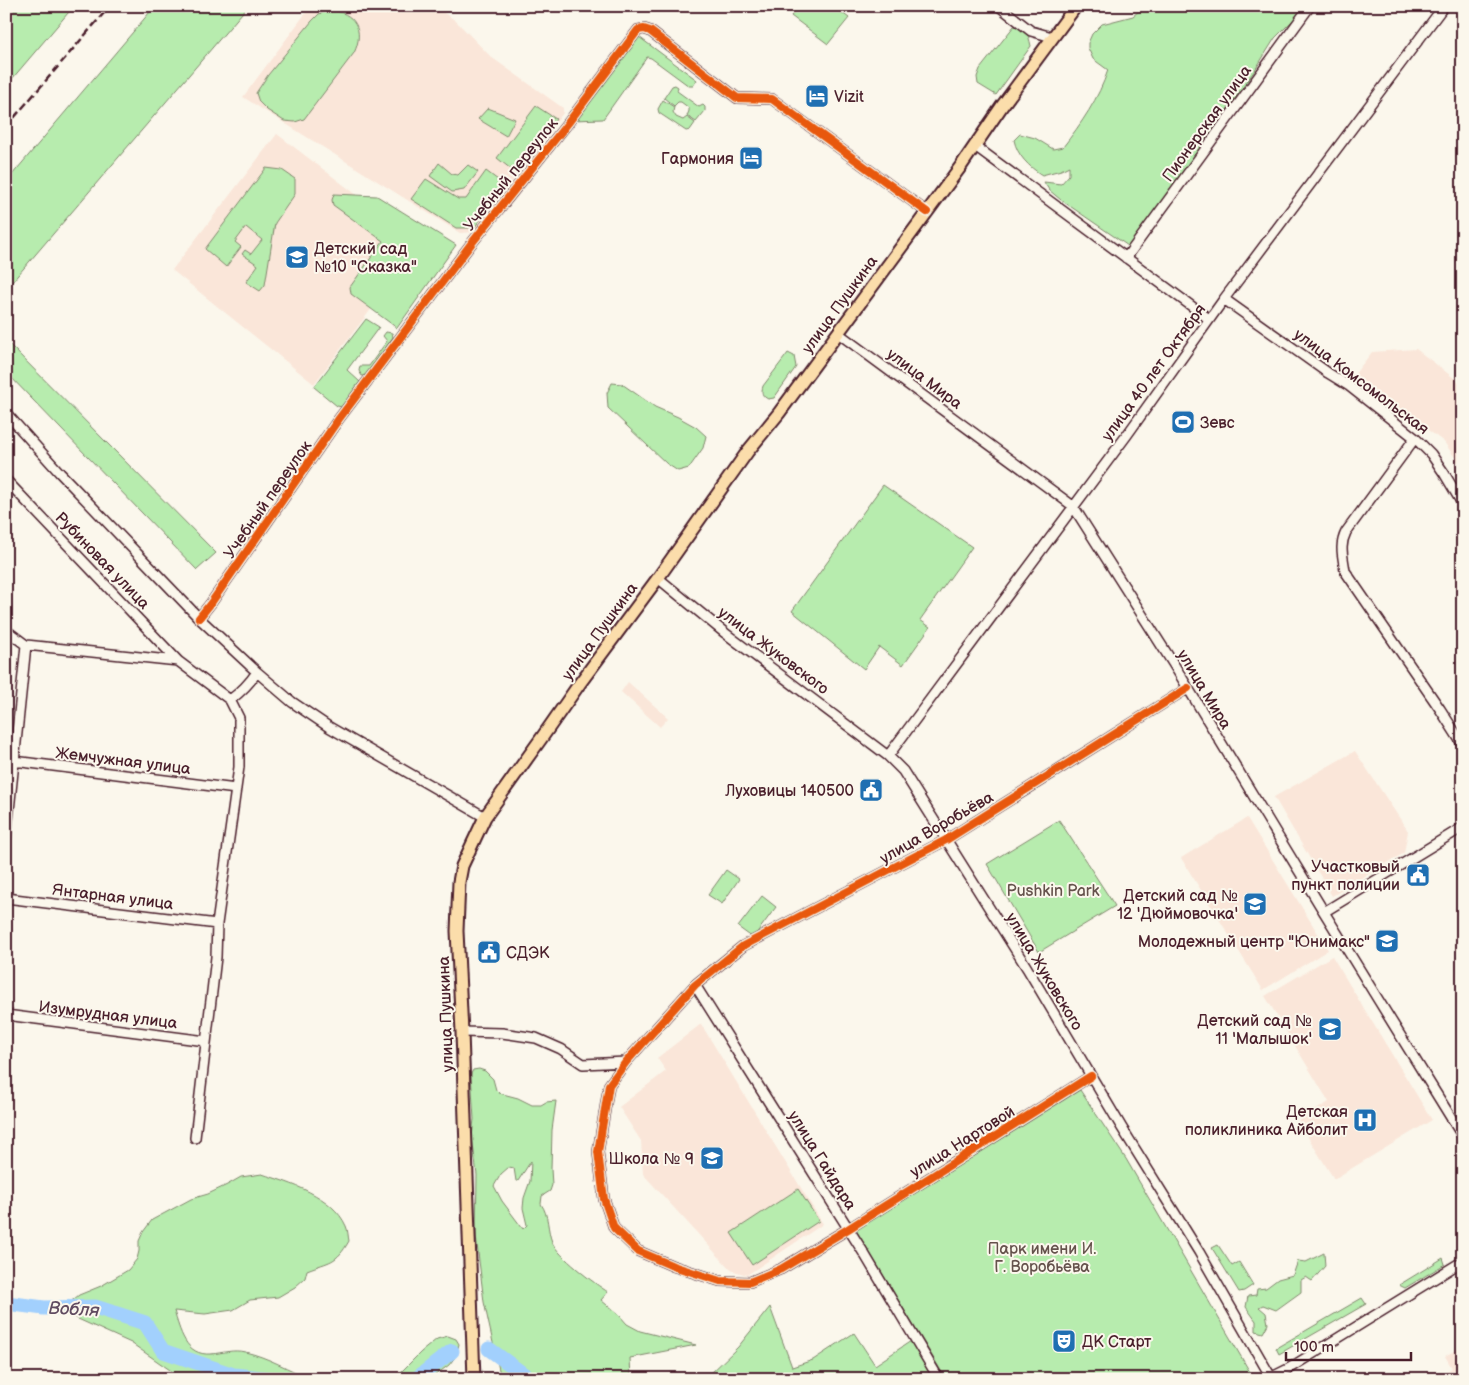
<svg xmlns="http://www.w3.org/2000/svg" width="1469" height="1385" font-family="'Balsamiq Sans',sans-serif">
<style>
.built{fill:#fae6d9}
.green{fill:#b7ecae;stroke:#80866c;fill-rule:evenodd}
.lines{fill:none;stroke-linecap:round;stroke-linejoin:round}
.river{stroke:#a2d0fd;stroke-width:15}
.minor-casing{stroke:#4a1f2b;stroke-width:12}
.major-casing{stroke:#4a1f2b;stroke-width:15}
.minor{stroke:#fbf7ec;stroke-width:9}
.major{stroke:#fbddab;stroke-width:11}
.rail{stroke:#4a1f2b;stroke-width:2.5;stroke-dasharray:8 4;stroke-linecap:butt}
.cycleway-casing{stroke:#fbf7ec;stroke-width:11}
.cycleway{stroke:#e8590c;stroke-width:8}
.labels{text-anchor:middle;stroke-width:4;stroke-linejoin:round;paint-order:stroke}
.poi-label{font-size:16px;fill:#4a1f2b;stroke:#fbf7ec;text-anchor:end}
.street-label{font-size:16px;fill:#4a1f2b;stroke:#fbf7ec}
.park-label{font-size:16px;fill:#65524c;stroke:#fbf7ec}
.water-label{font-size:18px;font-style:italic;fill:#604b60;stroke:#fbf7ec}
</style>
<rect width="100%" height="100%" fill="#fbf7ec"/>
<filter id="ink" filterUnits="userSpaceOnUse"><feTurbulence type="fractalNoise" baseFrequency=".02" numOctaves="2"/><feDisplacementMap in="SourceGraphic" scale="10" xChannelSelector="R" yChannelSelector="G"/><feConvolveMatrix kernelMatrix="1 2 1 2 8 2 1 2 1" color-interpolation-filters="sRGB"/></filter>
<g filter="url(#ink)">
<path class="built" d="M311,6H434L456,21L491,57L563,108V113L475,232L460,233L243,97Z
M277,134L421,244L314,384L172,270Z
M1416,349L1463,385V469L1444,442L1354,375L1372,352Z
M628,682L668,718L660,727L621,692Z
M1355,751L1408,831L1404,853L1332,896L1274,797Z
M1247,818L1328,950L1263,990L1181,858Z
M1332,956L1432,1120L1334,1179L1298,1121L1329,1102L1265,996Z
M701,1024L823,1224L747,1275L731,1270L643,1174L641,1141L619,1107L666,1071L657,1058Z
M1463,1346V1379H1433L1452,1368L1445,1356Z"/>
<path class="green" d="M6,6H74L6,86Z
M155,6H248L6,289V182Z
M798,6H833L849,18L828,44L791,16Z
M1145,6H1304L1295,18L1275,38L1255,70L1197,153L1186,172L1131,248L1061,200L1049,190L1044,182L1061,184L1069,175V166L1061,170L1042,175C1029,167 1017,155 1014,140L1020,134L1035,138L1053,149L1063,147C1081,124 1099,98 1108,70L1093,59L1088,48V43L1092,34L1102,24L1133,16Z
M329,10C355,12 365,30 354,53L304,119L295,122L284,121L267,110L259,102L256,93L268,75L312,21L319,14Z
M1014,26C1027,30 1028,33 1031,46L996,95L978,84L977,77L980,69Z
M635,37H639L697,80L693,86H689L651,58L647,57L603,119L573,120Z
M675,85L678,87L677,91L699,107L703,105L705,107V111L696,122L687,116L689,111V108L681,102H678L674,106L664,98L672,86Z
M663,100L674,107L673,112L676,117L683,120L687,117L695,123L690,130L686,131L659,113L658,109Z
M536,106L556,119L516,173L497,158Z
M488,108L515,119L506,136L478,119Z
M439,163L452,174L458,175L468,165L478,172L464,190L452,192L430,176Z
M266,168L282,170L295,179V194L275,223L265,285L260,291L246,282L258,265L242,254L245,250L251,254L262,240L246,227L235,242L241,247L226,267L205,249Z
M486,171L506,186L474,228H456L411,199L426,179L458,199H466Z
M334,194L377,196L456,245L397,328L351,294L350,287L383,241L333,205L332,200Z
M366,319L379,327L347,370L360,382V384L342,407L337,406L314,387Z
M386,332L392,333L393,337L368,374L362,376L359,371L360,366H369L387,341L383,336Z
M6,341L216,553L197,570L6,372Z
M788,353L794,356L796,367L774,398L768,399C762,396 761,393 763,386Z
M612,383L622,384L655,407L678,417L696,427L706,436L703,448L689,468L678,471L667,464L608,408L607,393Z
M883,485L972,547L920,620L930,627L903,665L879,647L864,669L792,611Z
M1059,820L1115,906L1039,952L987,864Z
M726,870L739,879L722,904L708,895Z
M762,896L776,907L753,938L738,927Z
M479,1069L485,1071L493,1079L496,1090L499,1093L518,1098L532,1105H541L546,1102L556,1101L552,1130L551,1169L552,1185L550,1191L542,1196L541,1204C549,1215 547,1229 552,1242C557,1255 595,1284 608,1292L601,1300L620,1316L627,1324L640,1331L696,1345L630,1358L631,1379H501L484,1302L476,1236L477,1175L472,1137L474,1119L471,1074L473,1070ZM531,1161L530,1181L524,1198L523,1208L527,1225L523,1229L502,1201L494,1186L501,1174L509,1167L514,1168L516,1181H518Z
M1080,1090L1126,1159L1254,1379H946L856,1230Z
M262,1174C290,1183 333,1196 346,1226C348,1230 348,1236 349,1241C336,1264 330,1261 307,1270L305,1278L295,1287L278,1297L250,1300L233,1310L205,1314L174,1311C180,1330 185,1356 211,1354C223,1353 233,1349 245,1352C268,1357 289,1370 311,1379H183L131,1343L78,1319L67,1312L64,1307L79,1295L101,1286L128,1270L137,1259L139,1251V1241L143,1232L152,1220L191,1199L208,1194L227,1185L241,1177Z
M798,1189L819,1221L752,1265L731,1233Z
M1218,1245L1232,1266L1239,1262L1253,1285L1244,1291L1239,1292L1212,1248Z
M1324,1253L1325,1266L1312,1281L1306,1277L1301,1280V1292L1276,1310L1263,1305L1259,1307L1266,1313L1268,1324L1263,1333L1256,1331V1321L1246,1307L1248,1296L1256,1295L1257,1289L1266,1288L1278,1279L1293,1275L1298,1261L1306,1262Z
M1443,1258L1445,1264L1405,1288L1399,1285Z
M1362,1298L1366,1304L1279,1354L1276,1348Z
M770,1307L792,1367L813,1360L854,1333L875,1365L911,1341L934,1379H705L738,1347Z
M448,1336L456,1339L459,1344L456,1356L449,1365L430,1379H390L401,1372L421,1352L437,1339Z"/>
<g class="lines">
<path class="river" d="M6,1303L44,1308L95,1307L145,1323L163,1351L234,1375L271,1379
M489,1349L530,1379
M416,1379L452,1351"/>
<g class="minor-casing">
<path id="minor" d="M999,6L1031,31L1052,37
M975,146L1209,319
M1126,258L1310,6
M1224,299L1328,373L1349,386L1415,438L1431,454L1444,473L1463,505
M838,333L1073,506L1174,665L1324,912L1463,1137
M6,413L60,473L199,618L257,672L292,702L329,727L485,817
M1415,438L1346,532C1339,546 1343,556 1345,571L1440,709L1463,745
M6,480L178,661
M658,578L725,633L888,756L903,771L1027,968L1122,1128L1199,1252L1272,1379
M199,618L211,603L338,420L471,244L568,123L638,30L644,29L650,31L737,98L772,99L927,212
M6,630L26,645L178,661L230,700L239,718V767L217,924L216,957L195,1138
M230,700C241,692 249,684 257,672
M888,756L1127,435L1224,299L1444,6
M6,760L236,789
M6,840L26,645
M6,898L217,924
M1324,912L1463,827
M695,985L865,1255L939,1379
M6,1015L206,1041
M462,1032L502,1033L536,1038L561,1049L583,1064L626,1062
M1091,1076L848,1229L781,1269L750,1282L720,1281L673,1266L638,1251L614,1228L604,1199L598,1152L609,1085L626,1062L695,985L743,946L946,840L1188,688
M1268,1379L1288,1369L1463,1261"/>
</g>
<g class="major-casing">
<path id="major" d="M474,1379L462,1032L457,931L459,882L462,866L485,817L543,736L580,683L658,578L748,451L779,413L961,166L1002,106L1076,6"/>
</g>
<use href="#minor" class="minor"/>
<use href="#major" class="major"/>
<path class="rail" d="M6,127L110,6"/>
<g class="cycleway-casing">
<path id="cycleway" d="M199,618L211,603L338,420L471,244L568,123L638,30L644,29L650,31L737,98L772,99L927,212
M1091,1076L848,1229L781,1269L750,1282L720,1281L673,1266L638,1251L614,1228L604,1199L598,1152L609,1085L626,1062L695,985L743,946L946,840L1188,688"/>
</g>
<use href="#cycleway" class="cycleway"/>
</g>
</g>
<defs>
<g id="hotel-square" transform="scale(1.25)"><rect x="-9" y="-9" width="18" height="18" rx="4" fill="#1f6fb2" stroke="#fbf7ec"/><path d="M-6-4.5h1.5V1H6V5H4.5V3h-9V5H-6ZM-4 0a1.8 1.8 0 1 1 3.6 0ZM.5 0V-2.5h3Q6-2.5 6 0Z" fill="#fff"/></g>
<g id="school-square" transform="scale(1.25)"><rect x="-9" y="-9" width="18" height="18" rx="4" fill="#1f6fb2" stroke="#fbf7ec"/><path d="M0-5L7-2L0 1L-7-2ZM-4 1L0 2.5L4 1V4Q0 6-4 4Z" fill="#fff"/></g>
<g id="stadium-square" transform="scale(1.25)"><rect x="-9" y="-9" width="18" height="18" rx="4" fill="#1f6fb2" stroke="#fbf7ec"/><path d="M0-5a6.5 5 0 1 0 0 10a6.5 5 0 1 0 0-10ZM-3.5-1.8h7v3.6h-7Z" fill="#fff"/></g>
<g id="civic-square" transform="scale(1.25)"><rect x="-9" y="-9" width="18" height="18" rx="4" fill="#1f6fb2" stroke="#fbf7ec"/><path d="M-.6-6.5H3V-4.5H.6V-3L4-1V1h2V6H-6V1h2V-1L-.6-3ZM-1.2 2.5V6h2.4V2.5Z" fill="#fff"/></g>
<g id="hospital-square" transform="scale(1.25)"><rect x="-9" y="-9" width="18" height="18" rx="4" fill="#1f6fb2" stroke="#fbf7ec"/><path d="M-5-5h3v3.5h4V-5h3V5h-3V1.5h-4V5h-3Z" fill="#fff"/></g>
<g id="theatre-square" transform="scale(1.25)"><rect x="-9" y="-9" width="18" height="18" rx="4" fill="#1f6fb2" stroke="#fbf7ec"/><path d="M-5-5.5Q0-4 5-5.5V0Q5 5 0 6Q-5 5-5 0ZM-3.3-2.5H-1v1.5H-3.3ZM1-2.5H3.3v1.5H1ZM-2.8 1Q0 5.5 2.8 1Z" fill="#fff"/></g>
</defs>
<g fill-rule="evenodd">
<use href="#hotel-square" x="817" y="96"/>
<use href="#hotel-square" x="751" y="158"/>
<use href="#school-square" x="297" y="257"/>
<use href="#stadium-square" x="1183" y="422"/>
<use href="#civic-square" x="871" y="790"/>
<use href="#civic-square" x="1418" y="875"/>
<use href="#school-square" x="1255" y="904"/>
<use href="#school-square" x="1387" y="941"/>
<use href="#civic-square" x="489" y="952"/>
<use href="#school-square" x="1330" y="1029"/>
<use href="#hospital-square" x="1365" y="1120"/>
<use href="#school-square" x="712" y="1158"/>
<use href="#theatre-square" x="1064" y="1341"/>
</g>
<g class="labels">
<g class="poi-label">
<text x="834" y="102" text-anchor="start">Vizit</text>
<text x="734" y="164">Гармония</text>
<text x="314" y="254" text-anchor="start">Детский сад<tspan x="314" dy="18">№10 "Сказка"</tspan></text>
<text x="1200" y="428" text-anchor="start">Зевс</text>
<text x="854" y="796">Луховицы 140500</text>
<text x="1400" y="872">Участковый<tspan x="1400" dy="18">пункт полиции</tspan></text>
<text x="1238" y="901">Детский сад №<tspan x="1238" dy="18">12 'Дюймовочка'</tspan></text>
<text x="1370" y="947">Молодежный центр "Юнимакс"</text>
<text x="506" y="958" text-anchor="start">СДЭК</text>
<text x="1312" y="1026">Детский сад №<tspan x="1312" dy="18">11 'Малышок'</tspan></text>
<text x="1348" y="1117">Детская<tspan x="1348" dy="18">поликлиника Айболит</tspan></text>
<text x="694" y="1164">Школа № 9</text>
<text x="1082" y="1347" text-anchor="start">ДК Старт</text>
</g>
<g class="street-label">
<text transform="translate(1206 123) rotate(-54)" y="6">Пионерская улица</text>
<text transform="translate(510 174) rotate(-51)" y="6">Учебный переулок</text>
<text transform="translate(839 304) rotate(-54)" y="6">улица Пушкина</text>
<text transform="translate(1153 372) rotate(-54)" y="6">улица 40 лет Октября</text>
<text transform="translate(925 378) rotate(37)" y="6">улица Мира</text>
<text transform="translate(1362 381) rotate(37)" y="6">улица Комсомольская</text>
<text transform="translate(267 499) rotate(-55)" y="6">Учебный переулок</text>
<text transform="translate(103 560) rotate(46)" y="6">Рубиновая улица</text>
<text transform="translate(599 631) rotate(-54)" y="6">улица Пушкина</text>
<text transform="translate(774 650) rotate(37)" y="6">улица Жуковского</text>
<text transform="translate(1205 689) rotate(59)" y="6">улица Мира</text>
<text transform="translate(123 760) rotate(7)" y="6">Жемчужная улица</text>
<text transform="translate(936 827) rotate(-30)" y="6">улица Воробьёва</text>
<text transform="translate(113 896) rotate(7)" y="6">Янтарная улица</text>
<text transform="translate(1045 971) rotate(59)" y="6">улица Жуковского</text>
<text transform="translate(108 1014) rotate(7)" y="6">Изумрудная улица</text>
<text transform="translate(445 1014) rotate(-92)" y="6">улица Пушкина</text>
<text transform="translate(962 1141) rotate(-32)" y="6">улица Нартовой</text>
<text transform="translate(823 1160) rotate(58)" y="6">улица Гайдара</text>
</g>
<g class="park-label">
<text x="1053" y="896">Pushkin Park</text>
<text x="1042" y="1254">Парк имени И.<tspan x="1042" dy="18">Г. Воробьёва</tspan></text>
</g>
<g class="water-label">
<text transform="translate(74 1309) rotate(3)" y="6">Вобля</text>
</g>
</g>
<rect width="1469" height="1385" fill="none" stroke="#fbf7ec" stroke-width="25"/>
<rect x="12" y="12" width="1444" height="1360" fill="none" stroke="#4a1f2b" stroke-width="2" filter="url(#ink)"/>
<path d="M1286 1352v8h125v-8" fill="none" stroke="#4a1f2b" stroke-width="2.5"/>
<text x="1294" y="1352" font-size="15" fill="#4a1f2b" stroke="#fbf7ec" stroke-width="4" paint-order="stroke">100 m</text>
</svg>
